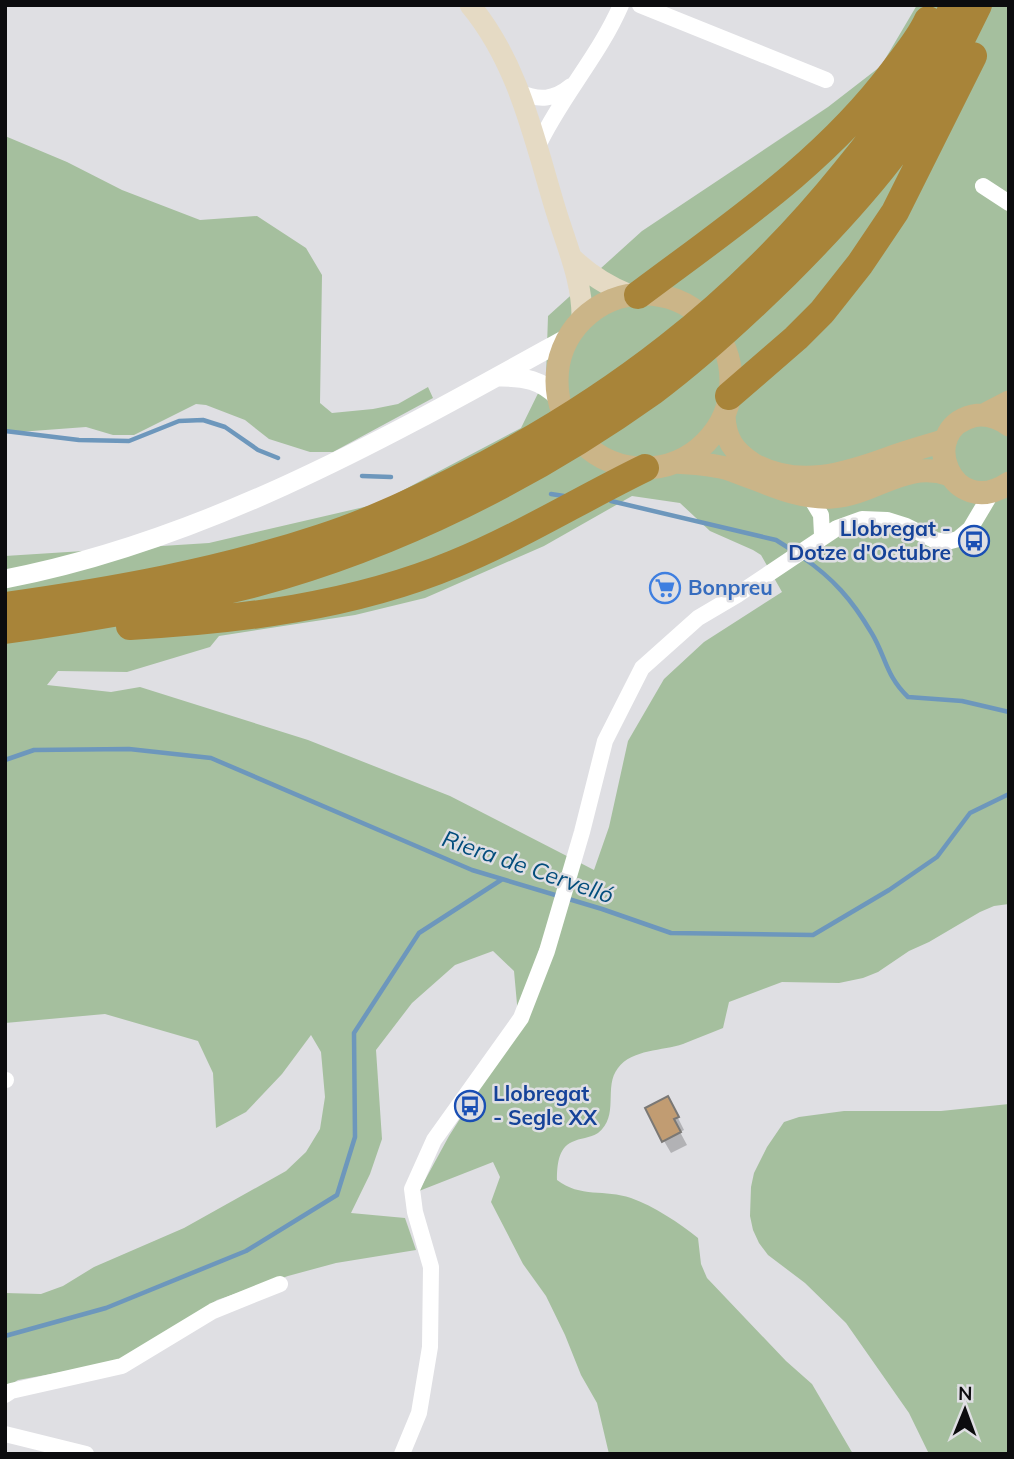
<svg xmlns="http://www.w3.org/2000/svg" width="1014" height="1459" font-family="Mulish,sans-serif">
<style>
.green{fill:#a5bf9e;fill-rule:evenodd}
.shadow{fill:#0003}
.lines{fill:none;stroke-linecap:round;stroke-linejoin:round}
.stream{stroke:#6d97bc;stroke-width:4.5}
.building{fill:#c19c72;stroke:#7a7875;stroke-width:2}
.minor{stroke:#fff;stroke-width:16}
.tertiary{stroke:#fff;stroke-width:19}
.secondary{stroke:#e5dac4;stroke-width:21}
.primary{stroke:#cbb588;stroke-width:23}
.motorway{stroke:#a88439;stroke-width:28}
.labels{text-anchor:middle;stroke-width:5;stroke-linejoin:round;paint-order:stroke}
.transit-label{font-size:21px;font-weight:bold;fill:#164399;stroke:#dfdfe3;text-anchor:end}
.shop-label{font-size:21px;font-weight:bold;fill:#366cbe;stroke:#dfdfe3;text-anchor:start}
.water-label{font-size:23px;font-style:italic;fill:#034d7c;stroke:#dfdfe3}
</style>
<rect width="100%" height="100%" fill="#dfdfe3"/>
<path class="green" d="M917,5H1009V904L994,906L980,912L929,942L909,951L878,972L863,978L839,983L782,982L729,1002L723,1028C710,1033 696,1039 683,1044C663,1051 632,1049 618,1068C603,1087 620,1116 598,1133C590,1138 580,1138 572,1142C558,1148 557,1166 557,1180C580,1198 605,1189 631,1198C654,1206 679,1223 698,1238L701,1264L707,1278L786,1361L812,1384L853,1454H609L597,1403L581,1375L565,1335L546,1296L523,1264L491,1202L500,1177L493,1162L419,1191L449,1136L519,1026L514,971L493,951L455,965L412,1003L376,1050L382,1139L370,1174L351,1213L405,1218L416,1250L336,1263L288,1276L217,1300L122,1361L18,1380L5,1388V1293L41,1294L63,1286L94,1267L184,1228L286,1171L306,1152L320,1129L325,1097L321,1052L311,1035L282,1074L246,1112L216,1128L213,1073L198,1041L105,1014L5,1023V556L209,543L377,504L521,428L546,377L548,316L642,231L828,107L881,66ZM632,496L680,503L710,531L753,550L761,555L782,592L704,642L664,679L628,741L609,827L594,870L450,796L308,740L140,687L111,692L47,685L58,671L127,672L210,647L219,636L355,615L425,598L544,546Z
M5,136L67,162L122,190L200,220L257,216L306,248L322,275L320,403L332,413L373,409L398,404L428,387L433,398L333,452H310L269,439L245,420L206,405L196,404L134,435H113L86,427L5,433Z
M1009,1104V1454H929L909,1413L846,1323L805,1283L768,1255L759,1243L753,1230L750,1216L751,1187L754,1173L767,1147L784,1122L799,1117L844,1111H941Z"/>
<path class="shadow" d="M674,1110L684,1130L680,1132L687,1145L671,1153L664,1141Z"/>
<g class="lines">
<path class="stream" d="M5,431L79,440L129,441L179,421L203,420L225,427L258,450L278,458
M362,476L391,477
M551,494L564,496
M611,501L776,540L795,552
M802,557C833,578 852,600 871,632C886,656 885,675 908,697L962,701L1009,712
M5,760L34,750L129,749L211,758L472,870L602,909L671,933L813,935L889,890L937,857L970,813L1009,794
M5,1336L106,1308L246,1251L337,1195L355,1137L354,1033L419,933L501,880"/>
</g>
<path class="building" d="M668,1096L679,1117L674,1119L681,1132L662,1142L645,1108Z"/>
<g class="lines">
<path class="minor" d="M640,5L826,80
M519,92C539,101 554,100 571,86
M537,148C560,98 599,56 621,5
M983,186L1009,203
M809,495L821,515L822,535
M5,1080H6
M5,1395L11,1391L122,1366L213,1311L280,1284
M5,1434L86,1454
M402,1454L419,1413L430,1347L431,1267L415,1212L412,1189L434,1140L521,1018L547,951L582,832L605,741L642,668L698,618L737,595L837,528L862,519L887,520L906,526L934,540L947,542L958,539L970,529L992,492"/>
<path class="tertiary" d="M501,377C525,377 541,380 558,397
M5,579C208,540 390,436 569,337"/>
<path class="secondary" d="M470,5C519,64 534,139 556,211C567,247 583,282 582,320
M572,258C590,275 607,286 630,295"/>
<path class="primary" d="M557 381a87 87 0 1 1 174 0a87 87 0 1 1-174 0Z
M984,415L1009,402
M724,416C725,439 734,452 753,464C798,489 845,474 889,458C908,451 927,446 946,440
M1009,425C998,417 987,413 973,416C916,430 951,522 1009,483
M676,462C696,464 716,464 734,471C766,482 796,499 832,497C876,494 905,459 950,475"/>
<path class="motorway" d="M638,295C730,226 826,162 895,69C907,53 920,38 928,20
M729,396L796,338L822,312L860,264L895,212L973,56
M5,606C112,591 219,572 321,538C368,523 412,502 456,480C610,403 737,306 845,172C888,120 926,67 954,5
M130,626C239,620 353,606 454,564C520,537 581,499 645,468
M5,630C89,618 173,604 256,583C397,545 534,476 653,391C700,356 743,316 785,275C825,235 864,194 898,148C930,103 954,54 978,5"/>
</g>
<defs>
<g id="bus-ring" transform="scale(1.575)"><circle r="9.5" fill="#dfdfe3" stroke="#1a4fb4" stroke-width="1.5"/><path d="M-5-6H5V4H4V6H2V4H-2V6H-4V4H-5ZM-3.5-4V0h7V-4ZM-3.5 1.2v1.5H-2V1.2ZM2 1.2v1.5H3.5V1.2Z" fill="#1a4fb4"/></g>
<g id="supermarket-ring" transform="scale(1.575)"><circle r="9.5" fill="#dfdfe3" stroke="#3f7fe0" stroke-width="1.5"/><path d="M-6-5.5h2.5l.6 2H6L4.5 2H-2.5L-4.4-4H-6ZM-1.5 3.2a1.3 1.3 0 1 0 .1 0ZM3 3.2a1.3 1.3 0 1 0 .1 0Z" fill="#3f7fe0"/></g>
</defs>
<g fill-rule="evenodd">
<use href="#bus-ring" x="974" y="541"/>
<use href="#supermarket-ring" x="665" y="588"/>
<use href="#bus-ring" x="470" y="1106"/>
</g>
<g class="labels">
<g class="transit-label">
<text x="951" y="536">Llobregat -<tspan x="951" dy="24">Dotze d'Octubre</tspan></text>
<text x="493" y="1101" text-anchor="start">Llobregat<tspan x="493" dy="24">- Segle XX</tspan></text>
</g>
<g class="shop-label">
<text x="688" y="595">Bonpreu</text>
</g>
<g class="water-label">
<text transform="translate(528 867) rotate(19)" y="8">Riera de Cervelló</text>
</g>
</g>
<rect width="1014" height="1459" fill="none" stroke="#0c0c0e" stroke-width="14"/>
<g transform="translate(965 1410) rotate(1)" stroke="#dfdfe3" stroke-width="5" paint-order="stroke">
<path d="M0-5L12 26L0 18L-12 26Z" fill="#0c0c0e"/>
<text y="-10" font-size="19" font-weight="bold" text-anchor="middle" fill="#0c0c0e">N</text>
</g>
</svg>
